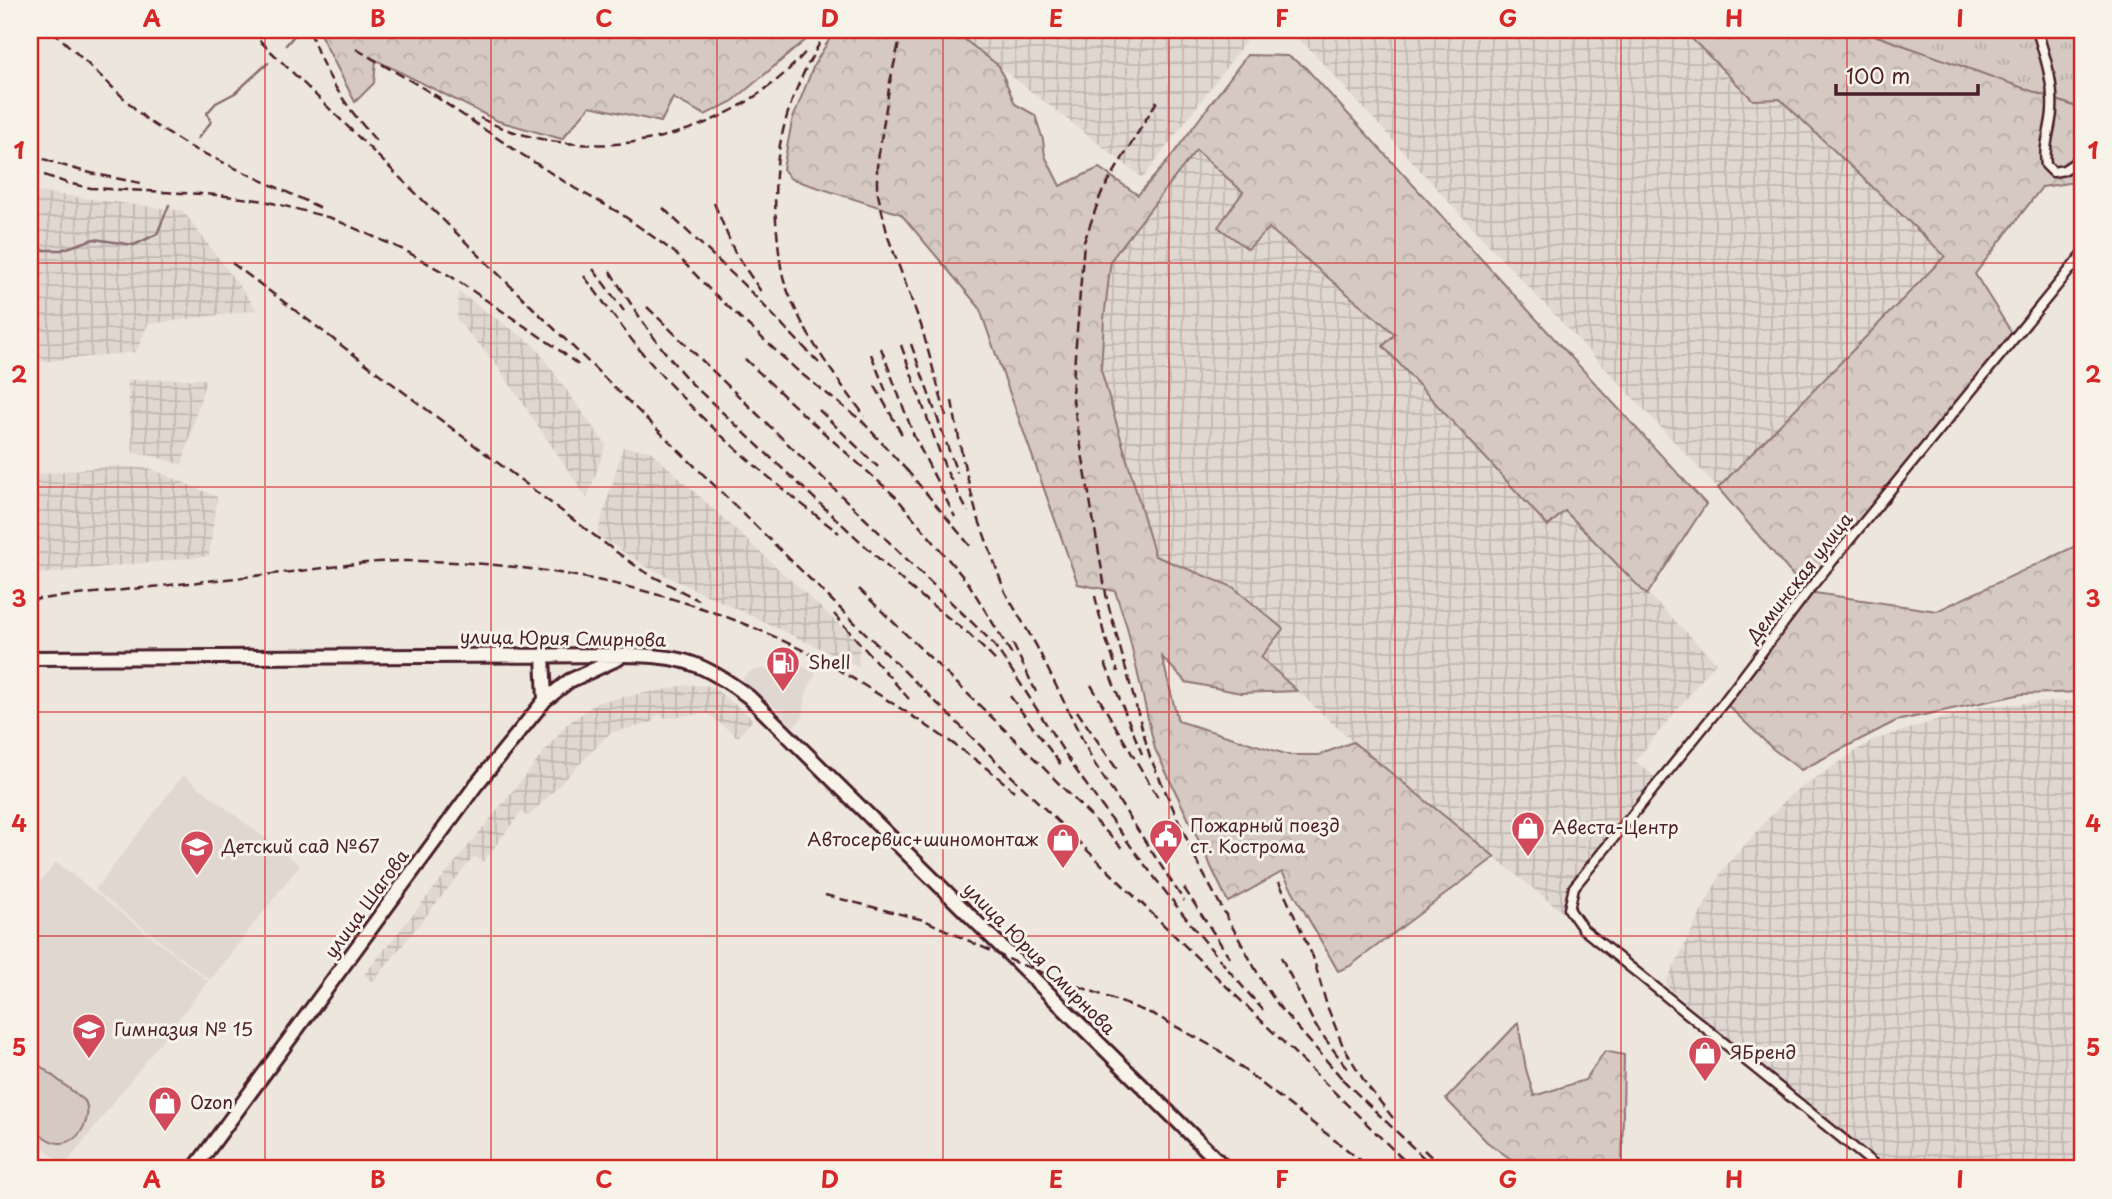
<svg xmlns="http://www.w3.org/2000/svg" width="2112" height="1199" font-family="'Playpen Sans',sans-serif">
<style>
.built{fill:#e0d7d0}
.industrial{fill:url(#industrial-grid)}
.grass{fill:url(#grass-tufts);stroke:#907476;stroke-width:2}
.forest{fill:url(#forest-crowns);stroke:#907476;stroke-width:2}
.park{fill:#d5c9c2;stroke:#907476;stroke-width:2}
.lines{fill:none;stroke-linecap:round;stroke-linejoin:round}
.stream{stroke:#896c6f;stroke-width:2.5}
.street-casing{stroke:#4a1f2b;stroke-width:13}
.secondary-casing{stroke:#4a1f2b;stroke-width:18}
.street{stroke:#f7f3e8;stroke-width:8}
.secondary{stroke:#f7f3e8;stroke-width:12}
.rail{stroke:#4a1f2b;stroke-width:2.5;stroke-dasharray:10 5;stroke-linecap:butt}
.grid{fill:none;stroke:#d62828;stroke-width:2;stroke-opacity:0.55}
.labels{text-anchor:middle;stroke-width:6;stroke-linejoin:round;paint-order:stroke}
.street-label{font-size:18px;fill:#4a1f2b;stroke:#f7f3e8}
.poi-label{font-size:18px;fill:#4a1f2b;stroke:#f7f3e8;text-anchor:start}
.neatline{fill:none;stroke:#d62828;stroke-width:2.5}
.grid-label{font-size:23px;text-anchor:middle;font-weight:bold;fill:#d62828}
</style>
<defs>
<pattern id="industrial-grid" width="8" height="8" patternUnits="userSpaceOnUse" patternTransform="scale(1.75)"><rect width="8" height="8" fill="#e0d7d0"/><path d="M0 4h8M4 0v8" fill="none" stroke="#c2b8b3"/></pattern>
<pattern id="grass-tufts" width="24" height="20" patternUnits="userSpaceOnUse" patternTransform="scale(1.75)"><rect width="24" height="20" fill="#d5c9c2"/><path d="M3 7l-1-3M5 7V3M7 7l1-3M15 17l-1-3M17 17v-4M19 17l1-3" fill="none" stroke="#b8aca7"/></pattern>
<pattern id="forest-crowns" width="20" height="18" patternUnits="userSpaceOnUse" patternTransform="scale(1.75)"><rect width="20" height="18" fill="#d5c9c2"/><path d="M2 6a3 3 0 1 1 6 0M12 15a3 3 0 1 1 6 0" fill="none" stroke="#b8aca7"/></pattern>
</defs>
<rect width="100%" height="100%" fill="#ece6dd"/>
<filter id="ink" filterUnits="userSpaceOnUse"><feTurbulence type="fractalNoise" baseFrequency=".0143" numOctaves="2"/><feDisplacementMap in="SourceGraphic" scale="14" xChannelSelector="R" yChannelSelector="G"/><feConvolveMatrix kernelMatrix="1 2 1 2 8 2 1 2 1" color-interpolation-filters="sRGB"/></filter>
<g filter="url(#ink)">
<path class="built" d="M787,659L816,673L806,693L803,717L793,727L777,709L741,680L752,670L764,669L779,673Z
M183,775L300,865L210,980L95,890Z
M56,862L208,981L65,1165L30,1138V895Z"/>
<path class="industrial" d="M952,30H1254L1143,178Z
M1286,30H1683L1753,100L1780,99L1946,256L1718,488L1470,225L1307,46Z
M1196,150L1244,192L1218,227L1268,228L1395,334L1384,346L1549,526L1565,511L1716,662L1635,761L1660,781L1574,887L1569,909L1583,929L1353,742L1261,657L1282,629L1232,587L1156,557L1101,370L1104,319L1111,260Z
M30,191L183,211L257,310L148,324L136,352L30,363Z
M458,292L534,345L606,445L587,498L494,361L457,320Z
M206,379L182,465L153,456L133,453L127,380Z
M623,447L650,451L860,644L858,666L645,566L597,535Z
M111,466L149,468L217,497L209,556L30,575V475Z
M687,685L711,686L753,719L738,737L707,713L665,718L658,714L651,723L610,733L528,817L521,812L483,862L474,856L373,982L364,975L566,725L598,702Z
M2082,700V1169H1886L1760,1067L1669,988L1666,982L1723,869L1789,796L1871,741L1982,706Z"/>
<path class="grass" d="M1860,30H2082V109Z"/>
<path class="forest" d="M333,30H698L712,35L716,30H815L808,38L733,101L705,115L673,98L661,122L590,106L562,139L498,121L376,60L374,83L355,102L320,34Z
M835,30H952L999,66L1015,104L1035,115L1043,140L1045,156L1060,186L1099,168L1138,195L1167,162L1247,55L1288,56L1305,67L1706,504L1647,595L1565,511L1548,526L1383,346L1395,334L1269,228L1248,249L1218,227L1243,192L1196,150L1111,260L1104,319L1101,370L1155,556L1233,587L1283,629L1261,657L1297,691L1241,693L1186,682L1162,657L1178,721L1289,755H1319L1353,742L1495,857L1350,966L1338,971L1282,872L1228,902L1155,749L1127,627L1115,591L1078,584L979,307L901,214L791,179L783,169L792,121L814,65Z
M1683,30H1860L2082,109V181L2042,187L1975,274L2015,338L1808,592L1937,611L2082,543V692L2022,694L1896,721L1801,770L1773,749L1724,702L1807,592L1718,488L1945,256L1780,99L1753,100Z
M1518,1023L1526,1069L1534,1096L1585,1080L1605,1051L1624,1055L1622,1169H1525L1487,1142L1446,1099Z"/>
<path class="park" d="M30,1058L85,1101C93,1117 80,1144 59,1143C49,1143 38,1132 30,1126Z"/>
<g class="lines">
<path class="stream" d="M341,30L360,34L371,30
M286,45L298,31
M198,138L211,122L207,113L216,103L235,93L268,63
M30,250H61L94,239L134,245L157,234L169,205"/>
<g class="street-casing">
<path id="street" d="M2037,30C2045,57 2054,82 2052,111C2051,129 2043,147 2046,165L2053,172L2064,170L2082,158
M1880,1169L1583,929L1569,909L1574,887L1724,702L1807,592L2082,255"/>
</g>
<g class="secondary-casing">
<path id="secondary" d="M543,655L545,700
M30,658L625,655C681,655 704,663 749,697L1226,1169
M194,1169L476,785L545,700L569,681L619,658"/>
</g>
<use href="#street" class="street"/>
<use href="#secondary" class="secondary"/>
<path class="rail" d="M52,30L148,121L190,147L321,208
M249,30L1413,1169
M310,30C323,75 348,109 379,144
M828,30C787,93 769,156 777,232C779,250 780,272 787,289C804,335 835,377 865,416
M902,30L890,82L877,166V190L888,237L921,325L946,416
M356,49L440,98
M433,95L518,152L576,189L620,213L674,252L709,289L799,372L862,421L910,474
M1157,101L1101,194L1084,242L1072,394L1107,600L1150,757L1198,864L1263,983L1281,1009L1347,1084
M480,118C588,172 731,141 808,49
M30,153C65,169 103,176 141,183
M30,170L67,183L91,188L219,195L265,201L331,218L404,250L452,277L554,346L581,367
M714,203L735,253L762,293
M663,208L747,288L819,363
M232,263L615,551L643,571L698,600
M593,269L624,311
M610,271C635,311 659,348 691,383L908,586L969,634L997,662
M584,276C606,305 626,334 649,361C705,426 772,482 839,533
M647,307L991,641C1022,683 1047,727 1076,770C1134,853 1196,934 1263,1010
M911,344L957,473
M901,345L946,470L968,512
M881,348L914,436L955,517
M871,354L887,394
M745,359L804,415L896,497L969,584L1013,656
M875,386L904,438
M952,401L963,460L976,512L1005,592L1036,645L1094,763L1184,901
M819,410L878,467
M906,469L971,547
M859,589L1032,756L1122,848
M1095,596L1104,634L1118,672
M30,600C114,591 198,582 282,573C322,569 364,561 404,561C541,560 690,591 812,655C844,672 873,691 903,710C941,735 980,761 1014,791
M834,614L909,699
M1013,644L1036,692
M1105,663L1142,754
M1091,685L1160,801
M1010,696L1061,765
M1077,711L1118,771
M1279,882L1313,957L1327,1006L1343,1046L1366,1084L1393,1118
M1184,888L1230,958
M825,895L924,920L1017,963L1155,1015L1217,1049L1372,1169
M1281,957L1315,1025L1349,1071
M1342,1079L1427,1161
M1424,1150L1444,1169"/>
</g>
</g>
<path class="grid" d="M265,30V1169M491,30V1169M717,30V1169M943,30V1169M1169,30V1169M1395,30V1169M1621,30V1169M1847,30V1169M30,263H2082M30,487H2082M30,712H2082M30,936H2082"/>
<defs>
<g id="fuel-pin" transform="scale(1.75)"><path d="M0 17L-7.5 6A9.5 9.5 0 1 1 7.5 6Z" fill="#d1495b" stroke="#f7f3e8"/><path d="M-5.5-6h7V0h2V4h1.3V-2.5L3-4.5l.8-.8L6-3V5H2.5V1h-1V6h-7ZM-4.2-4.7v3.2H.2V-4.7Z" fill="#fff"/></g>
<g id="shop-pin" transform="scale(1.75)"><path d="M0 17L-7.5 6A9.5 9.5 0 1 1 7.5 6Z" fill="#d1495b" stroke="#f7f3e8"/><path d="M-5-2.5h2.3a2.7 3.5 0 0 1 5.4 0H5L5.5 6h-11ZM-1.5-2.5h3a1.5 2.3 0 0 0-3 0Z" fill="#fff"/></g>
<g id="civic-pin" transform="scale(1.75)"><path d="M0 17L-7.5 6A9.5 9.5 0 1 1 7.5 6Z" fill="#d1495b" stroke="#f7f3e8"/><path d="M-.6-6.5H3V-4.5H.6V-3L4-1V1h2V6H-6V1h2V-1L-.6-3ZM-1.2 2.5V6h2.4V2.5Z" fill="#fff"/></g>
<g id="school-pin" transform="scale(1.75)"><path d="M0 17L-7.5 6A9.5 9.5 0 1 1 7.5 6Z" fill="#d1495b" stroke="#f7f3e8"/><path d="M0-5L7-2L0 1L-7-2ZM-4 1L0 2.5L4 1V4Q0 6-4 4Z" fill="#fff"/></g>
</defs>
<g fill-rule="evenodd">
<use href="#fuel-pin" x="783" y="663"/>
<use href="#shop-pin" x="1528" y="828"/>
<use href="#civic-pin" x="1166" y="836"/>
<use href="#shop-pin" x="1063" y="840"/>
<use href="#school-pin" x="197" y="847"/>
<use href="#school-pin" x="89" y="1030"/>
<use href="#shop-pin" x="1705" y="1053"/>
<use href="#shop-pin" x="165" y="1103"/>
</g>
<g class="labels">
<g class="street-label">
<text transform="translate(1800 578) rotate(-52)" y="6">Деминская улица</text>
<text transform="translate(563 639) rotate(1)" y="6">улица Юрия Смирнова</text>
<text transform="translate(367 904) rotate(-54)" y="6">улица Шагова</text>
<text transform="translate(1039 959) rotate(45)" y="6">улица Юрия Смирнова</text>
</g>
<g class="poi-label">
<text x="808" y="669">Shell</text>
<text x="1190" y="832">Пожарный поезд<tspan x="1190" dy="21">ст. Кострома</tspan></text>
<text x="1552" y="834">Авеста-Центр</text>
<text x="1038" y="846" text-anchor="end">Автосервис+шиномонтаж</text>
<text x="222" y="853">Детский сад №67</text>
<text x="114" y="1036">Гимназия № 15</text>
<text x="1730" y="1059">ЯБренд</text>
<text x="190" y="1109">Ozon</text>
</g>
</g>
<rect width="2112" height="1199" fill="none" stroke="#f7f3e8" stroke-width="77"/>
<path d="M1836 84v10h142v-10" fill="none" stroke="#4a1f2b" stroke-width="3.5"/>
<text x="1846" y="84" font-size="21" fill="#4a1f2b" stroke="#f7f3e8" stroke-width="5" paint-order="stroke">100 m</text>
<rect x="38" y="38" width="2036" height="1122" class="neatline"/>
<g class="grid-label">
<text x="152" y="27">A</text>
<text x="378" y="27">B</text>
<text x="604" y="27">C</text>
<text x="830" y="27">D</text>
<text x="1056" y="27">E</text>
<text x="1282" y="27">F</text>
<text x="1508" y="27">G</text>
<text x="1734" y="27">H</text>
<text x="1960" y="27">I</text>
<text x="19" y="159">1</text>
<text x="2093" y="159">1</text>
<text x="19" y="383">2</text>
<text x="2093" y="383">2</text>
<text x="19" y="607">3</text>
<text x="2093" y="607">3</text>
<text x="19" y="832">4</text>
<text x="2093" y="832">4</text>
<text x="19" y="1056">5</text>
<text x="2093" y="1056">5</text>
<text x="152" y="1188">A</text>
<text x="378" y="1188">B</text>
<text x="604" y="1188">C</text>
<text x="830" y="1188">D</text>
<text x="1056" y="1188">E</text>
<text x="1282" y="1188">F</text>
<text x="1508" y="1188">G</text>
<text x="1734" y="1188">H</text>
<text x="1960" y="1188">I</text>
</g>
</svg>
